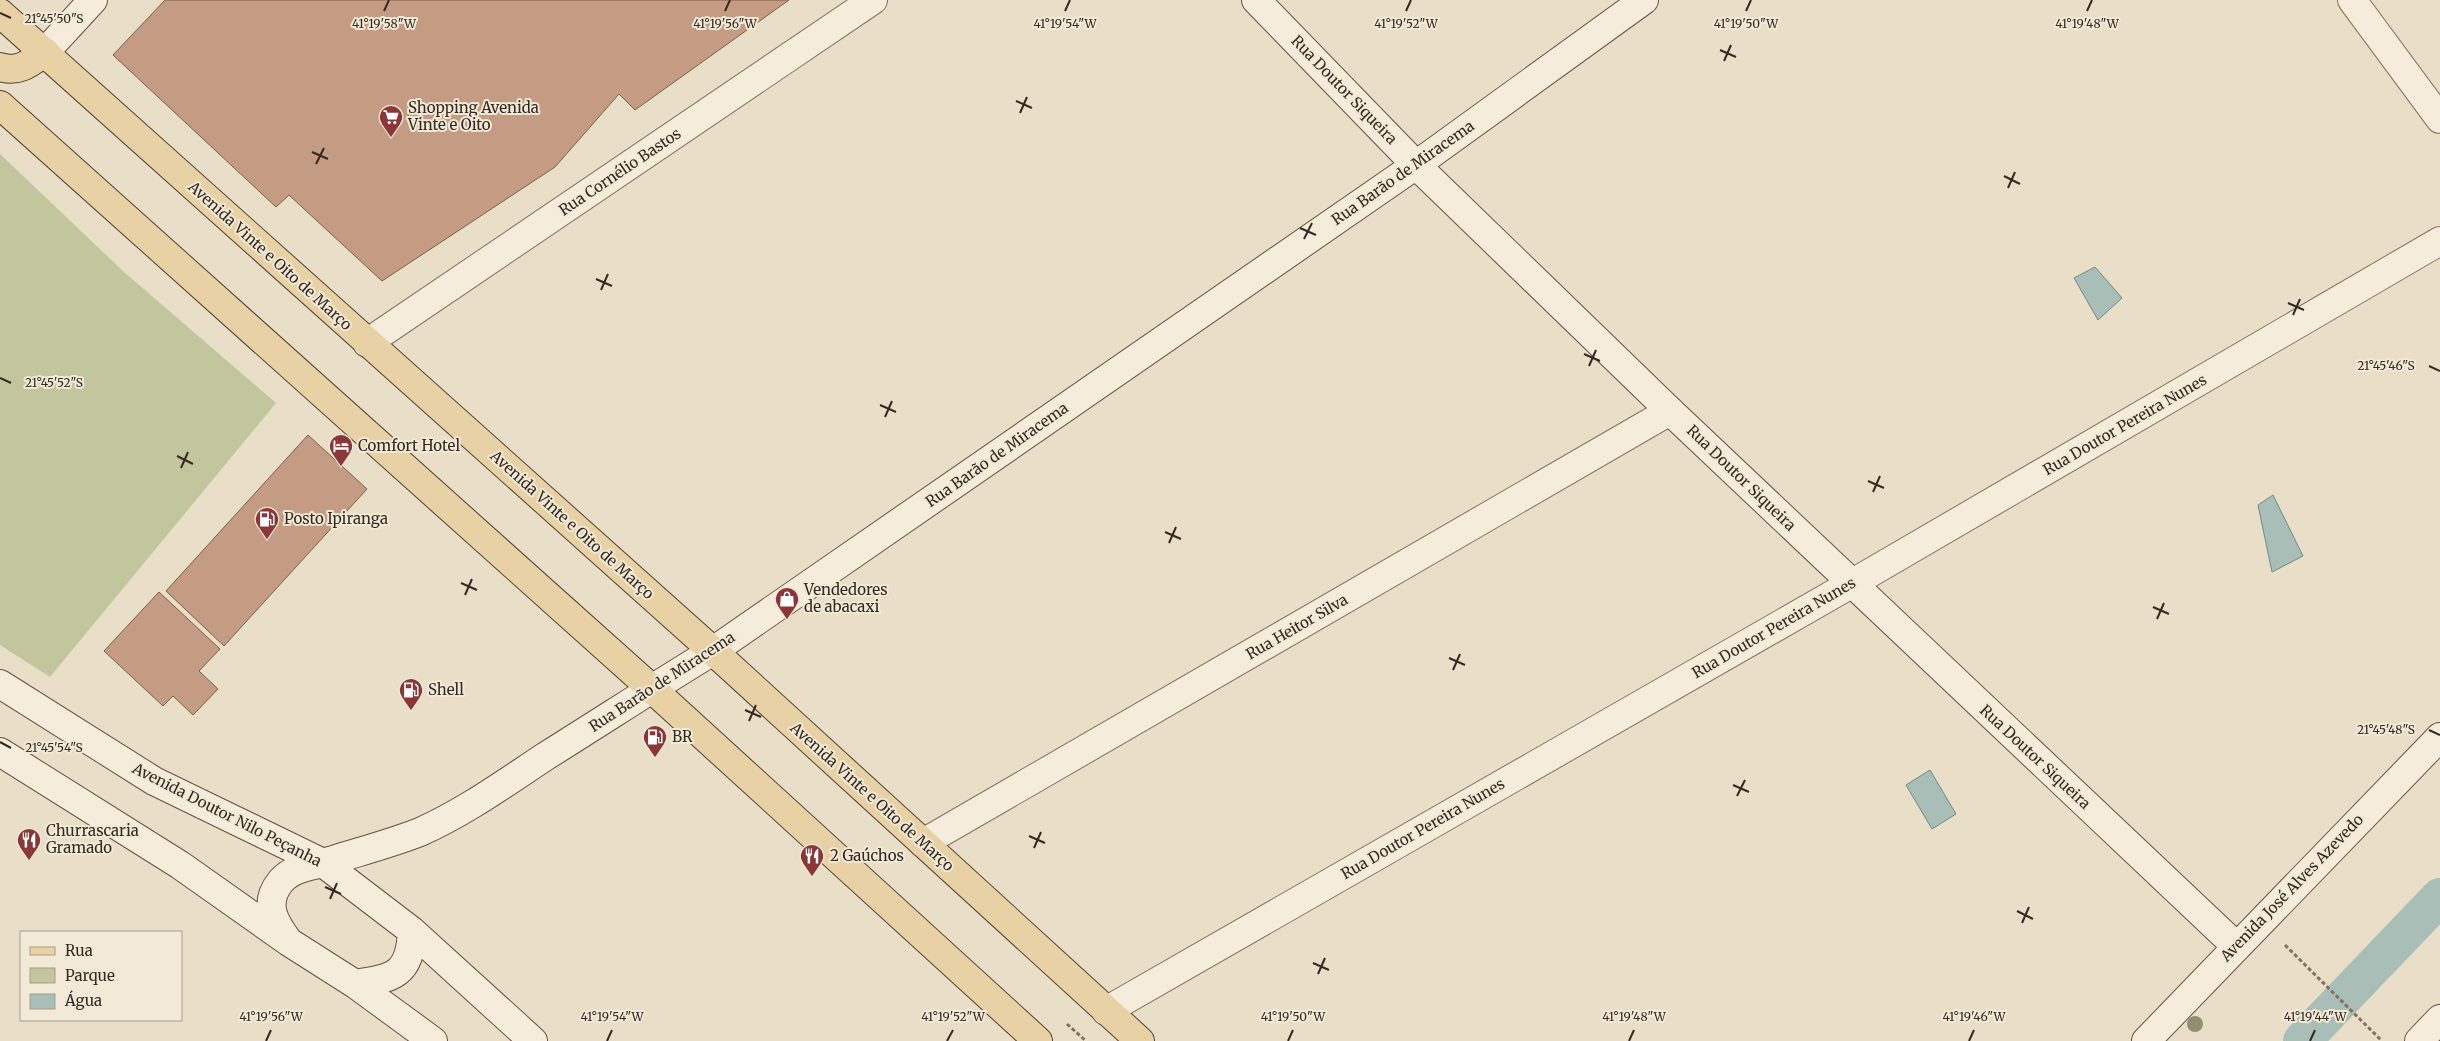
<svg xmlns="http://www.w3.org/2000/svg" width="2440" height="1041" font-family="Merriweather,serif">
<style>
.green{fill:#c2c69d}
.water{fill:#a9beb7;stroke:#708b84}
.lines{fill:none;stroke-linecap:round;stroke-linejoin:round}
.canal{stroke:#a9beb7;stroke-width:38}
.building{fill:#c39c83;stroke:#805d48}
.minor-casing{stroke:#83725f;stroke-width:30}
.secondary-casing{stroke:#655342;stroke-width:30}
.primary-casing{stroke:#524033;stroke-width:30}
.path{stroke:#83725f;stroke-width:3;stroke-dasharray:4 2.5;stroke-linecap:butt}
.minor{stroke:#f5ecdb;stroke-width:28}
.secondary{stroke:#f5ecdb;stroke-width:28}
.primary{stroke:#e7d1a5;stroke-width:28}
.tree{fill:#909071}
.ticks{fill:none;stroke:#352a21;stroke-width:2}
.labels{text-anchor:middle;stroke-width:4;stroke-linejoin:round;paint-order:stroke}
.street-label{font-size:15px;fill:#352a21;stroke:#f2e9d7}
.poi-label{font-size:15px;fill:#352a21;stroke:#f2e9d7;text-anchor:start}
.ticks-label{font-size:12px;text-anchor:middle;fill:#352a21;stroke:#f2e9d7;stroke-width:4;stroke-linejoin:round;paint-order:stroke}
</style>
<rect width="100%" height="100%" fill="#e9dfc8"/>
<path class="green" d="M0,154L124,272L276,403L50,677L0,645Z"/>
<path class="water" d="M2095,267L2122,298L2098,320L2074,278Z
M2273,495L2303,556L2272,572L2258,505Z
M1930,770L1956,814L1932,829L1906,785Z"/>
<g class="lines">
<path class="canal" d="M2302,1041L2440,897"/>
</g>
<path class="building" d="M165,0H789L635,110L619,94L555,167L382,281L289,195L276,207L113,55Z
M308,435L367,489L224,646L166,591Z
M159,592L220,649L199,671L218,689L193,715L173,696L163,706L104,651Z"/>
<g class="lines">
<g class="minor-casing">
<path id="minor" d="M2352,0L2440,119
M367,343L873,0
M923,843L1670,411
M1106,1011L1851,584L2440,241"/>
</g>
<g class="secondary-casing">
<path id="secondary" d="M1256,0L1416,165L1670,411L2236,946
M45,52L93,0
M0,684L154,781L323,863L412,931L533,1041
M0,752L180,865L289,942L355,984L433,1041
M289,942C275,923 262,904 281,881C294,866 316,866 333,860C362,851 392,843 420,832C465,812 505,783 546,756C602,721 657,685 713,651L1416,165L1644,0
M355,984C394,978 410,975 412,931
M2146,1041L2440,737
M2419,1041L2440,1019"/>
</g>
<g class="primary-casing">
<path id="primary" d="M0,13L713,651L1140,1041
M0,67C19,73 30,63 45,52
M0,105L651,688L1038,1041"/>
</g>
<path class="path" d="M2285,945L2382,1041
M1067,1024L1086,1041"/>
<use href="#minor" class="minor"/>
<use href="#secondary" class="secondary"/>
<use href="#primary" class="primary"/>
</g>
<circle class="tree" cx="2195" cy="1024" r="8"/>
<path class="ticks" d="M384,11L389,0M725,11L730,0M1065,11L1070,0M1406,11L1411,0M1746,11L1751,0M2087,11L2092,0M0,13L11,18M1720,50L1736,57M1724,61L1731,45M1016,101L1032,108M1020,113L1027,97M312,152L328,159M316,164L324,148M2004,176L2020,184M2008,188L2015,172M1300,228L1316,235M1304,239L1312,223M596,279L612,286M601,290L608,274M2288,303L2304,310M2293,315L2300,299M1584,354L1600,361M1589,366L1596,350M2429,366L2440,371M0,378L11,383M880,405L896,412M885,417L892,401M177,456L193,464M181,468L188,452M1868,481L1884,488M1873,492L1880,476M1165,532L1181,539M1169,543L1176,527M461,583L477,590M465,595L472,579M2153,607L2169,614M2157,619L2164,603M1449,658L1465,665M1453,670L1460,654M745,710L761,717M749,721L756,705M2429,730L2440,735M0,742L11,748M1733,785L1749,792M1737,796L1745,780M1029,836L1045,843M1034,848L1041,832M325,887L341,894M330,899L337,883M2017,911L2033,919M2022,923L2029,907M1313,963L1329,970M1318,974L1325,958M266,1041L271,1030M607,1041L612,1030M947,1041L953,1030M1288,1041L1293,1030M1629,1041L1634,1030M1969,1041L1974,1030M2310,1041L2315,1030"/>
<defs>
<g id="supermarket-pin" transform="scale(1.25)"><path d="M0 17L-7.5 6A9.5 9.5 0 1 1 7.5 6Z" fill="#8b3639" stroke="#f2e9d7"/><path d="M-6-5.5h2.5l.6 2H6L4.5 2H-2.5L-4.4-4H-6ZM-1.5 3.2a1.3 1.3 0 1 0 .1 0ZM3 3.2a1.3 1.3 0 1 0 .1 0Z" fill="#fff"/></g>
<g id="hotel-pin" transform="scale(1.25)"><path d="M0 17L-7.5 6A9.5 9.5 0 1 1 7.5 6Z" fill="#8b3639" stroke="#f2e9d7"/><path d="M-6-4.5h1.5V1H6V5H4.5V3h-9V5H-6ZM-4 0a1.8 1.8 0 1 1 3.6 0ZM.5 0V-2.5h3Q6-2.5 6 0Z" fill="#fff"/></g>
<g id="fuel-pin" transform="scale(1.25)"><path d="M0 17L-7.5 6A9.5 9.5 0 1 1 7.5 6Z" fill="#8b3639" stroke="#f2e9d7"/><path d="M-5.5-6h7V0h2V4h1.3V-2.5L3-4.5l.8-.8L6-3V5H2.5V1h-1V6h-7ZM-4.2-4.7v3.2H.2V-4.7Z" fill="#fff"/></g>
<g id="shop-pin" transform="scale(1.25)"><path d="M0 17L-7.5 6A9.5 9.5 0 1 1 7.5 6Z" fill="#8b3639" stroke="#f2e9d7"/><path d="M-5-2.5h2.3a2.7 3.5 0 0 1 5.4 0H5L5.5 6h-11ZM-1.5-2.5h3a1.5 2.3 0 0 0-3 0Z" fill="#fff"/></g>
<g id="restaurant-pin" transform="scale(1.25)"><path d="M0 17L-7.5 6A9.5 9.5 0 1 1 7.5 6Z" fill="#8b3639" stroke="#f2e9d7"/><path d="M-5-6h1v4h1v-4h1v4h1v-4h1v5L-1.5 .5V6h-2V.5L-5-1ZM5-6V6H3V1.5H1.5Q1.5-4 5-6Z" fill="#fff"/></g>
</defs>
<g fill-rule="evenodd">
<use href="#supermarket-pin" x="391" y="117"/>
<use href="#hotel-pin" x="341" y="446"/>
<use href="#fuel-pin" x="267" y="519"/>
<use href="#shop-pin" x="787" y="599"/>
<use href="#fuel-pin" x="411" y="690"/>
<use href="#fuel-pin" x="655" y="737"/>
<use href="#restaurant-pin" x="29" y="840"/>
<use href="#restaurant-pin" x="812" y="856"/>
</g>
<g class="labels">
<g class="street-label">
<text transform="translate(1344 90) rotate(46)" y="5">Rua Doutor Siqueira</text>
<text transform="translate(620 172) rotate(-34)" y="5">Rua Cornélio Bastos</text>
<text transform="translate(1403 173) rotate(-35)" y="5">Rua Barão de Miracema</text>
<text transform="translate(270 256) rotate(42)" y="5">Avenida Vinte e Oito de Março</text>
<text transform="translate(2125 425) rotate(-30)" y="5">Rua Doutor Pereira Nunes</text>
<text transform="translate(997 455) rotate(-35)" y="5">Rua Barão de Miracema</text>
<text transform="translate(1741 478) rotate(44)" y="5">Rua Doutor Siqueira</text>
<text transform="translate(572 525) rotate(42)" y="5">Avenida Vinte e Oito de Março</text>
<text transform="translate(1297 627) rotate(-30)" y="5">Rua Heitor Silva</text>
<text transform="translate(1774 628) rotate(-30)" y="5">Rua Doutor Pereira Nunes</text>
<text transform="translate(662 682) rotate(-33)" y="5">Rua Barão de Miracema</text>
<text transform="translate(2035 757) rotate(43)" y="5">Rua Doutor Siqueira</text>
<text transform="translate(872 797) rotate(42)" y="5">Avenida Vinte e Oito de Março</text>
<text transform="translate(227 815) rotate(27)" y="5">Avenida Doutor Nilo Peçanha</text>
<text transform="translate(1423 829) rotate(-30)" y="5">Rua Doutor Pereira Nunes</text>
<text transform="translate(2292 888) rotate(-46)" y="5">Avenida José Alves Azevedo</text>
</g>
<g class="poi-label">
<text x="408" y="113">Shopping Avenida<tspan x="408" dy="17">Vinte e Oito</tspan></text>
<text x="358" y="451">Comfort Hotel</text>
<text x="284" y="524">Posto Ipiranga</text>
<text x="804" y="595">Vendedores<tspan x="804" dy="17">de abacaxi</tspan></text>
<text x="428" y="695">Shell</text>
<text x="672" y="742">BR</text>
<text x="46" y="836">Churrascaria<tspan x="46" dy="17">Gramado</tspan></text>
<text x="830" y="861">2 Gaúchos</text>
</g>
</g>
<g class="ticks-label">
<text x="54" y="23">21°45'50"S</text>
<text x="384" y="28">41°19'58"W</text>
<text x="725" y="28">41°19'56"W</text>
<text x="1065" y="28">41°19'54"W</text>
<text x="1406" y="28">41°19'52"W</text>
<text x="1746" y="28">41°19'50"W</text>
<text x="2087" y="28">41°19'48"W</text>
<text x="2386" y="370">21°45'46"S</text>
<text x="54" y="387">21°45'52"S</text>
<text x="2386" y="734">21°45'48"S</text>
<text x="54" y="752">21°45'54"S</text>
<text x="271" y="1021">41°19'56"W</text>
<text x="612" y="1021">41°19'54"W</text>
<text x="953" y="1021">41°19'52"W</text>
<text x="1293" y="1021">41°19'50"W</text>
<text x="1634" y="1021">41°19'48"W</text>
<text x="1974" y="1021">41°19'46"W</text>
<text x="2315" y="1021">41°19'44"W</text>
</g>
<rect x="20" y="931" width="162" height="90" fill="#f2e9d7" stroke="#a69d8e"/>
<rect x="30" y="947" width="25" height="8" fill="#e7d1a5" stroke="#a69d8e"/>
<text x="65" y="956" font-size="15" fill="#352a21">Rua</text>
<rect x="30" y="968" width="25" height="15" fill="#c2c69d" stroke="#a69d8e"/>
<text x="65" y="981" font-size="15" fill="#352a21">Parque</text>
<rect x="30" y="994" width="25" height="15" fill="#a9beb7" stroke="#a69d8e"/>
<text x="65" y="1006" font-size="15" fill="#352a21">Água</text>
</svg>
